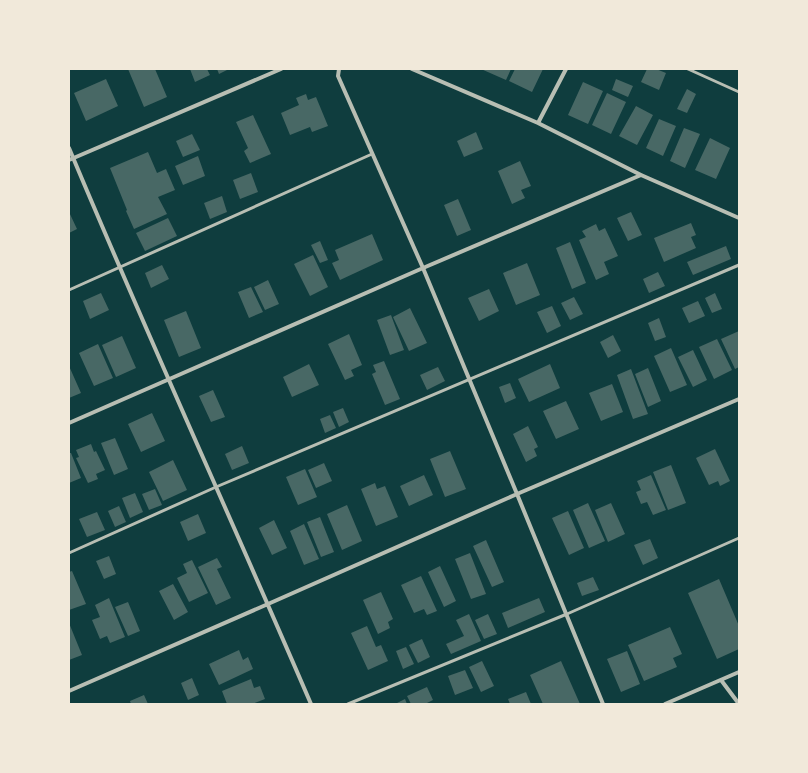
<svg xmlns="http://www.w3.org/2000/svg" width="808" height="773" font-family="'Roboto Serif',serif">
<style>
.building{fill:#486865}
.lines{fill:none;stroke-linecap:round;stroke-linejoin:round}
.service{stroke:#b8beb3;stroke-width:3}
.minor{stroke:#b8beb3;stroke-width:4}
</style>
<rect width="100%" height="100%" fill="#0f3d3e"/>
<path class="building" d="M128,69H155L167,97L144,107Z
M190,69H207L210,75L195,82Z
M217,69H229L219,74Z
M481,69H511L506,80Z
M515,69H543L532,92L509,81Z
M647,69H656L666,73L659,90L641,82Z
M106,79L118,106L86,121L74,93Z
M616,79L633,86L628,97L612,90Z
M583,82L603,91L588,124L568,115Z
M687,89L696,94L687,113L677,109Z
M607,93L626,102L611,134L592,125Z
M306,94L308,100L316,97L328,126L312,132L310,127L290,135L281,113L299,105L296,98Z
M636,106L653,115L637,145L619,136Z
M253,115L271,154L250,163L244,151L248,148L236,122Z
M659,119L676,126L663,156L646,148Z
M684,128L700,134L685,168L670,161Z
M476,132L483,149L464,157L457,141Z
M192,134L200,150L183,157L176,141Z
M710,138L730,148L716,179L695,170Z
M148,152L157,173L166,169L175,190L158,197L167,214L134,229L126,211L127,210L110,168Z
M198,156L205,176L183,185L175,166Z
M520,161L531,186L521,190L525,198L512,204L498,171Z
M251,173L258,192L240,199L233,180Z
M222,196L227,212L210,219L204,203Z
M458,199L471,230L457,236L444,205Z
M69,212L77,229L69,233Z
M631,212L642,235L628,241L617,218Z
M168,218L177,236L145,251L136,233Z
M691,223L696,235L691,237L696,248L664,262L654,238Z
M596,224L599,231L605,228L618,256L604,262L609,274L596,280L579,240L586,237L582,231Z
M372,234L383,260L340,280L332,263L339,260L335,250Z
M320,241L328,260L320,263L311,245Z
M570,242L586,283L572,289L556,248Z
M726,246L731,259L693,275L687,262Z
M313,255L328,287L310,296L294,264Z
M527,263L540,295L516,305L503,273Z
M162,265L169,279L151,288L145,273Z
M658,272L665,286L649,293L643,279Z
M268,280L279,304L265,310L254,287Z
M251,287L263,312L249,318L238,292Z
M489,289L499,311L479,321L468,298Z
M101,293L109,310L90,319L83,301Z
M715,293L722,309L712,313L705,298Z
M574,297L583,314L570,320L561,303Z
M698,301L705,316L689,323L682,308Z
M552,306L561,326L547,333L537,312Z
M410,308L427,343L409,351L393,317Z
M186,311L201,348L179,357L164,320Z
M391,315L404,350L390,355L377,320Z
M659,318L666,337L655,341L648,323Z
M739,331V367L735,369L721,339Z
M349,334L362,365L351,370L354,376L345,380L328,344Z
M613,335L621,351L608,358L600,342Z
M122,336L136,368L116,377L102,345Z
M717,339L732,370L714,379L699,347Z
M98,344L113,378L94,386L79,353Z
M671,348L687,385L670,392L654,356Z
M693,350L707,380L693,387L678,357Z
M384,361L400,399L385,405L372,374L376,372L373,365Z
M309,364L319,385L292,397L283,377Z
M550,364L560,388L529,402L518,379Z
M69,366L81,393L69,398Z
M438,367L445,381L427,390L420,375Z
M648,368L661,401L648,407L635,374Z
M631,369L648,414L633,419L617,375Z
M510,383L516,398L505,403L499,387Z
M612,384L623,412L601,421L589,393Z
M213,390L225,417L211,422L199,396Z
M566,401L579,429L556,439L543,411Z
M343,408L349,422L339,427L333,412Z
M152,413L165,441L141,452L128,424Z
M330,415L336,428L325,433L320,419Z
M528,426L538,447L534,449L537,456L526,462L513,434Z
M115,438L128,469L114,475L101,443Z
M91,444L94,452L96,451L105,470L96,474L98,479L88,483L76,458L79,457L76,450Z
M242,446L249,463L232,470L225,454Z
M715,449L730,481L720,486L718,481L709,485L696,458Z
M450,451L466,489L445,497L430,459Z
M69,453H71L81,478L69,483Z
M173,460L187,490L163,501L149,472Z
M324,463L332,481L316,488L308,470Z
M671,465L686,503L668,510L653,472Z
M305,469L317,497L298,505L286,477Z
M424,475L433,495L409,506L400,486Z
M651,475L666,510L653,515L647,502L641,504L636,492L641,490L637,481Z
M375,483L377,489L385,486L398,517L376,526L361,489Z
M155,489L162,505L149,510L142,494Z
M135,493L143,512L130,518L122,498Z
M588,503L605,541L589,548L573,510Z
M611,503L625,534L608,542L595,510Z
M347,505L362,541L342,550L327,514Z
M119,506L126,522L115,527L108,511Z
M568,511L584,548L569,555L552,518Z
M97,512L105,530L87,537L79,519Z
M198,514L206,533L188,541L180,522Z
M320,517L334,552L321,557L307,522Z
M274,520L287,548L272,555L259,528Z
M304,524L319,559L304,565L290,531Z
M650,539L658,558L643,565L634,545Z
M486,540L504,582L492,587L473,546Z
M470,553L486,594L471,599L455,559Z
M109,556L116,574L104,579L96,561Z
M217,558L222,567L217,569L231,598L216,605L198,567Z
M192,560L208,593L189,602L177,578L187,573L183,564Z
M440,566L456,601L444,607L428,572Z
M72,571L86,604L69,610V572Z
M421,576L437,611L427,615L424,609L414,613L401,585Z
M593,577L599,590L582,596L577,583Z
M719,579L739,626V649L717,659L688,593Z
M173,584L188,612L174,620L159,591Z
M381,592L393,619L388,622L390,628L378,634L363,600Z
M109,598L125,637L110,643L107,636L100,639L92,620L100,617L95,605Z
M539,598L545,612L508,628L502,613Z
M128,602L140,631L128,636L115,607Z
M469,614L481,641L451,654L446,644L464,636L456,620Z
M488,614L497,634L484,639L475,620Z
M69,623L82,655L69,660Z
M367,626L376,647L381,645L388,661L368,670L351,633Z
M670,627L682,654L673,658L677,667L644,681L628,645Z
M422,639L430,657L418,663L409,645Z
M406,647L414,664L403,669L396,651Z
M239,650L243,660L248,657L253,669L219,685L209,664Z
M627,651L640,684L621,692L607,659Z
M482,661L494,686L481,692L469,667Z
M561,661L580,704H543L530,675Z
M465,670L473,688L455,695L448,676Z
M192,678L199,695L188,700L181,683Z
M251,679L254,688L260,686L265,699L252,704H227L222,691Z
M427,687L433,700L425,704H411L407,696Z
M526,692L531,704H510L508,699Z
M144,695L148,704H131L130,701Z
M405,699L407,704H395Z"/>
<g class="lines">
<path class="service" d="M688,69L739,92
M69,290L372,154
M69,553L216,487L739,265
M348,704L567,614L739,538"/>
<path class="minor" d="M339,69L338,76L423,268L517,494L603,704
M412,69L538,123L641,175L739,218
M538,123L566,69
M69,148C147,335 231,518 311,704
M69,160L281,69
M69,423L423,268L641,175
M721,680L739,704
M69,691L268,604L517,494L739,399
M665,704L739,672"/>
</g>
<rect width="808" height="773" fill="none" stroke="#f1e9da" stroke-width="140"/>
</svg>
